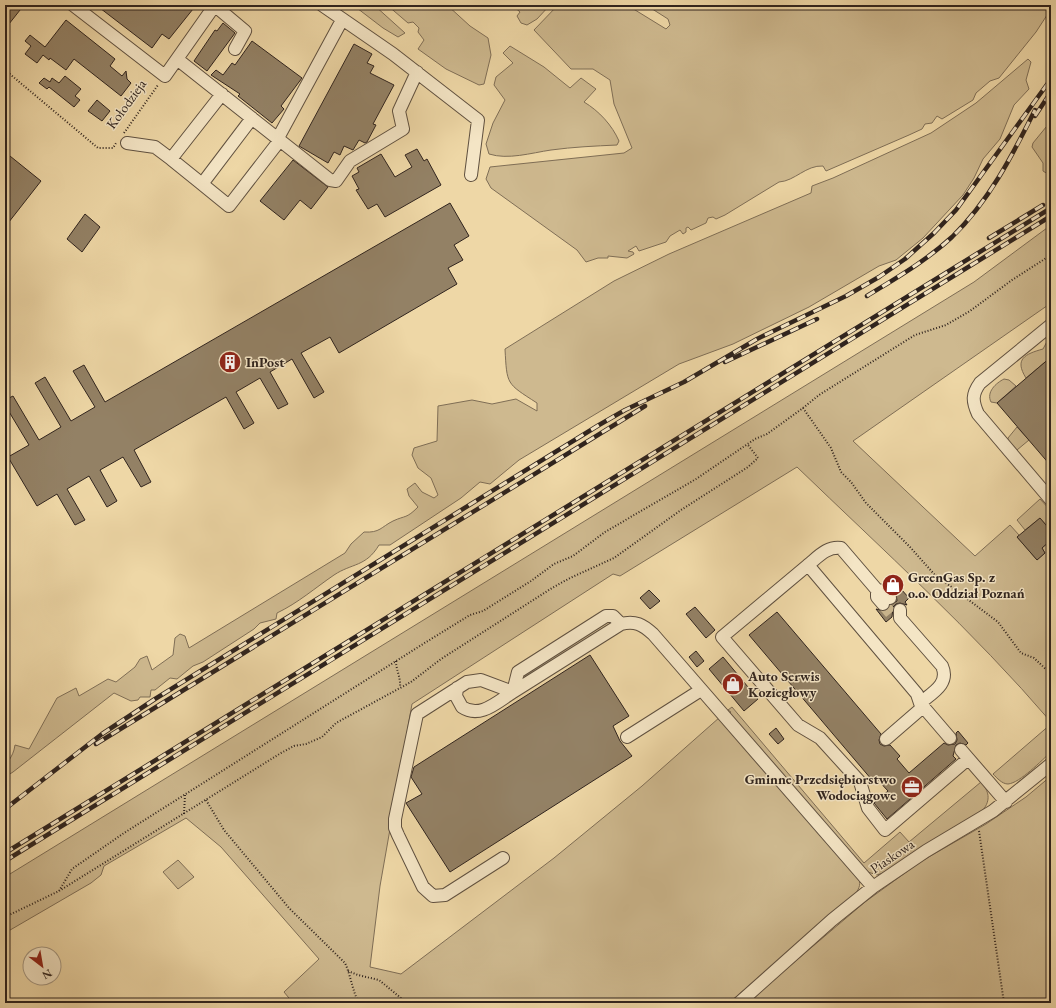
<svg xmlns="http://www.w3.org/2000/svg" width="1056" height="1008" font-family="'EB Garamond',serif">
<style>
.green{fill:#ceb98f;stroke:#7f6e56}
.building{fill:#938165;stroke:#30241e}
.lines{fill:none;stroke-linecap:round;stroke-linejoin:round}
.minor-tunnel{stroke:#c8b38b;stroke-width:12;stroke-dasharray:12 6;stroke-linecap:butt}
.minor-casing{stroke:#605140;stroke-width:14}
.path{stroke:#30241e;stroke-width:2;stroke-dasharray:1 2;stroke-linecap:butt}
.minor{stroke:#f4e5c5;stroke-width:12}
.rail-casing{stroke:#30241e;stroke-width:4.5}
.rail{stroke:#f4e5c5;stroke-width:3;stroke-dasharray:9;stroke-linecap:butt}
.labels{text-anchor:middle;stroke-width:3;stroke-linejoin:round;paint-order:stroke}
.street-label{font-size:14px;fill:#30241e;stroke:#f4e5c5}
.poi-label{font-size:14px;font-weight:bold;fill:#30241e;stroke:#f4e5c5;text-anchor:start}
</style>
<rect width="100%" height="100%" fill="#eed7a6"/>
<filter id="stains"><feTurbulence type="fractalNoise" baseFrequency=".005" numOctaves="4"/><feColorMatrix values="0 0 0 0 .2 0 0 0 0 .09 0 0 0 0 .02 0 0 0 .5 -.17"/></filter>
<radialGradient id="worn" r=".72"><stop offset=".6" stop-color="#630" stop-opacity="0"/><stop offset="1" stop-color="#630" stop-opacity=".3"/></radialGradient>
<path class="green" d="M353,5H374L405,33L398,37L383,28Z
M387,5H447L470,26L488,38L491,55L484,84L479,85L446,69L418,49L424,40L418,32L419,28L413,22L408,23Z
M512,5H550L537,19L527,25L521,23L517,16L520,12Z
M558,5H627L666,29L670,25L668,19L646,5H1051V9L1036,32L999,78L990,81L976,93L973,100L942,119L937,116L932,123L925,124L922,129L909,135L826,171L823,166C806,165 795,181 779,182L725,215L716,219L713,217L708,218L706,223L691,230L688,227L686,228V232L683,234L680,230L670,236L666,242L639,251L636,246L628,251L633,252L634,254L627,258L608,256V258H598L586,262L577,250L491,188L486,179L490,167L624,153L632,148L614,104L610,80L593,69H571L534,30Z
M510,46L544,67L570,88L581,78L596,89L584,102C599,111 612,125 619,141L617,145C595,146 573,147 551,150C531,153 508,160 489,154L486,144L493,123L505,100L494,85L496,77L513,63L503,53Z
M1028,59L1031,62L1026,80L1029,89L1014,105L1000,139L983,159L974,178L963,195L923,238L896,260L879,266L809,307L733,344L679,364L519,460L490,484L480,482L461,498L390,545H379C366,567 352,563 334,575C315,588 298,603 277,613L276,619L260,623L254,629L203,662L193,666L177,679L170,678L155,690H151L150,697H140L138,700L131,701L114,693L13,772L5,777C5,759 13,760 15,745L29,749L57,698L76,688L79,696L108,679L116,682L135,667L140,659L147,656L152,670L173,655L175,638L180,634L185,636L189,648L345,553L351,544L364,532C380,533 381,527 393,521C406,515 406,519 418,507L409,496L407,489L415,483L422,492L434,498L438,495L431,478L418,468L412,455L414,448L437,441L438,406L472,400L492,404L516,399L537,411V403C506,383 507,385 505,349L614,281L669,254L811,193L812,186L833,178L931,133L976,103Z
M1051,121V176L1043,171V163L1032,147L1033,143Z
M1051,225V303L853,441L975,556L1010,525L1019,535L1017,537L1037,560L1045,553L1042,548L1051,540V722C973,631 883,550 797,467L620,576L613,574L412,704L380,886L370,967L401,974L554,858L642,786L720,717L858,877C861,883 860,888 855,894L729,1003H293L284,992L319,959L221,847L186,818L104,866L101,875L91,883L5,933V877L974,282Z
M1051,334V357L1026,378C1014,359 1025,354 1043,349Z
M1004,379L1009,380L1016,386L997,403L991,402C986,392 996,383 1004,379Z
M1017,427L1029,440L1017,450L1008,442V438Z
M1040,499L1051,511V522L1047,526L1040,518L1025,530L1017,520Z
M732,707L864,863L900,832L909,842L981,782C989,791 991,800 983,810L914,852L883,873L877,875L868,872L729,714L731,712L728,710Z
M1051,724V752C1042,760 1020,783 1008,784C1002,784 997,778 993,774Z
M1051,776V1003H746L865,902L920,862L986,824L1026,797Z
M178,860L194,877L178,889L163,872Z"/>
<path class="building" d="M10,5H24L5,29V11Z
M96,5H188L193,9L169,39L162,34L152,48Z
M66,20L115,59L110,66L122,76L126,71L127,79L131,83L121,96L74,59L66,70L50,58L49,60L43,55L37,63L25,54L31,46L25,41L30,35L45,47Z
M223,23L235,33L207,71L194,61L215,30L217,31Z
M252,41L302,78L281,106L284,109L272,123L238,96L240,94L211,75L216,70L223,75L232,63L235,65Z
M354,44L372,54L367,63L374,66L370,73L394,85L373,124L376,125L367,142L365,143L359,140L353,150L344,146L340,155L334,152L328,163L299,146Z
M65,76L81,89L75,96L80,100L74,107L49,87L47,89L39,83L44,78L50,82L52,78L59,83Z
M97,100L110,111L102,121L88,111Z
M417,149L424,161L427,159L441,185L385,217L377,204L368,209L356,190L359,189L352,176L359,172L357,168L381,154L395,177L412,167L405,155Z
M5,152L41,181L5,227Z
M293,160L328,187L311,209L300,200L284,220L260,201Z
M450,203L469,236L454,245L463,260L448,268L457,284L339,353L330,337L301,353L324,392L314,398L292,359L270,372L288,404L278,409L260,378L236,392L254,423L244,429L226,397L134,450L151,482L141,487L123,457L100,470L117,501L107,507L89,476L67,489L85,520L75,525L57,494L37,506L8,457L29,445L5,405V400L13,396L39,440L61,427L35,383L45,377L71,421L95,407L73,371L84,365L105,402Z
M85,214L100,227L82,252L67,239Z
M1051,357V466L997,403Z
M1040,518L1051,531V540L1042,548L1045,553L1037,560L1017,537Z
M901,589L909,598L905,602L907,605L900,603L896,604L893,607L892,617L886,622L876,609L884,611L888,610L890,605L897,601L896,593Z
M649,590L660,601L650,609L640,598Z
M695,607L715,630L706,638L686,614Z
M777,612L881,734L879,740L880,744L884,746L890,745L900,756L897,759L909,773L944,743L948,745L955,744L957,740L956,733L958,731L968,743L966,745L960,743L956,745L953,756L956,759L887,819L874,803L888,791L875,777L872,780L749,635Z
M696,651L704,661L697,667L689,657Z
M590,655L629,716L613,726L620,741L632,756L450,872L406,803L422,794L411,777L414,767Z
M723,657L758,699L744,711L709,669Z
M776,728L784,739L778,744L769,734Z"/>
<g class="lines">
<path class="minor-tunnel" d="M883,604L893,616"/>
<g class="minor-casing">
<path id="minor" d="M73,5L165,76L215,5
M214,5L245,31L235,49
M322,5L393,54L478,120L471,175
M177,59L330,180L336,181L350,161L403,129L399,111L417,72
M278,138L342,20
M127,143L155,147L171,159L222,94
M171,159L202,184L252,118
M202,184L229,206L280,140
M1051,325L980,383C972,394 972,401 978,414L1051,500
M808,565C818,557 827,546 841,548L877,590L884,591L890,598
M877,590V597L883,604
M900,610V618L942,666C950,684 932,693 920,703
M457,688L456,696L462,707C480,719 497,702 513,692L518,672L606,616H613L621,624
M627,737L701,690
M950,738L920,703L917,694L808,565L722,637L798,725L820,738L860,782L868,808L885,830L968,759
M886,739L923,707
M961,750L1006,802
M503,858L445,895L433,896L423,887L398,835L395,828V819L417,714L467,682L481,680L513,692L621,624C635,620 643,625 653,634L873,887
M739,1003L832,920L873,887L926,851L993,811L1051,764"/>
</g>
<path class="path" d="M5,70L98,148H113L116,143
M124,133L158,85
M803,408L819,395L915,335L946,325L970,311L1012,280L1051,255
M396,661C396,670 401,678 400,687
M206,800L224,830L289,908L345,963C351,976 352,990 359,1003
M184,814L185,795
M979,831L1004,1003
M59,891L72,869L124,833L423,644L470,615L483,611L531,581L554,564L573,556L605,532L696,479L755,439L767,434L803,408L831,448L841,472L851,482L866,503L911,548L934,574L998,622L1021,653L1034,658L1051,674
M5,917L59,891L281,753L294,746L306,744L322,737L336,723L411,682L441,659L552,588L570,578L614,558L681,510L748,467L758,458L748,445
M348,971L358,975L379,980L407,1003"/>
<use href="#minor" class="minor"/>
<g class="rail-casing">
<path id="rail" d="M1035,116L1051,92
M989,238L1043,205
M867,296C896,278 926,261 952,237C989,201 1012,156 1035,110
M725,362L817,319
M96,744L645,406
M45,778L102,734L155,699L599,425L625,410L684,382L757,339L846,296L879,277L905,259L934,233L956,210L1051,79
M5,809L49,775
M5,853L1051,208
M5,861L1051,216"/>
</g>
<use href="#rail" class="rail"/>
</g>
<defs>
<g id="building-disc" transform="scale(1.15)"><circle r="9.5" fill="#8f2418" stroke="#f4e5c5"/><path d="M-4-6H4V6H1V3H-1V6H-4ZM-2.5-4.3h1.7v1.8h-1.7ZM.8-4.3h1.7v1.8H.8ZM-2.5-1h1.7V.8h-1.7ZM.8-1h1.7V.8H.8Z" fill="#fff"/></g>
<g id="shop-disc" transform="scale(1.15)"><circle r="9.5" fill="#8f2418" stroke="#f4e5c5"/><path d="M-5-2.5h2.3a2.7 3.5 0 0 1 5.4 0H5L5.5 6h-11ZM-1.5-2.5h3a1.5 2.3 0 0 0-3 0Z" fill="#fff"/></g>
<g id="office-disc" transform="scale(1.15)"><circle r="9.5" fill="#8f2418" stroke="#f4e5c5"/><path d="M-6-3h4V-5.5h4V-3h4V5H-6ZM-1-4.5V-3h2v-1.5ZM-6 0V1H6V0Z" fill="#fff"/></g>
</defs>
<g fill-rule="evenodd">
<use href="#building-disc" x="230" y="362"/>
<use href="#shop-disc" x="893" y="585"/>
<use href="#shop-disc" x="733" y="684"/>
<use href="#office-disc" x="912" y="787"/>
</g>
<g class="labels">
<g class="street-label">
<text transform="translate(126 104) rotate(-54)" y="5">Kołodzieja</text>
<text transform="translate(892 856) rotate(-34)" y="5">Piaskowa</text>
</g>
<g class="poi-label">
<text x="246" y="367">InPost</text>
<text x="908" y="582">GreenGas Sp. z<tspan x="908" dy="16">o.o. Oddział Poznań</tspan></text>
<text x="748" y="681">Auto Serwis<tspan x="748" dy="16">Koziegłowy</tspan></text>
<text x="896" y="784" text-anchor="end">Gminne Przedsiębiorstwo<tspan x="896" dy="16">Wodociągowe</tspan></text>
</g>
</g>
<rect width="1056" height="1008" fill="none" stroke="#eed7a6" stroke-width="20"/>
<rect x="6" y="6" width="1044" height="996" fill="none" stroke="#30241e" stroke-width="2"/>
<rect x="10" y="10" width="1036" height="988" fill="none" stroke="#30241e"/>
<g transform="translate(42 966) rotate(149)"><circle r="19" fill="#f4e5c5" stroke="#a69882"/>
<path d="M0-3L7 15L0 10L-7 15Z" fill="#8f2418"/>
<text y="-6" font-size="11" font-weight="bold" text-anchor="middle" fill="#30241e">N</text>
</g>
<rect width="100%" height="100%" filter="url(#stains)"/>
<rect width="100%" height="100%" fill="url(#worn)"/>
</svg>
